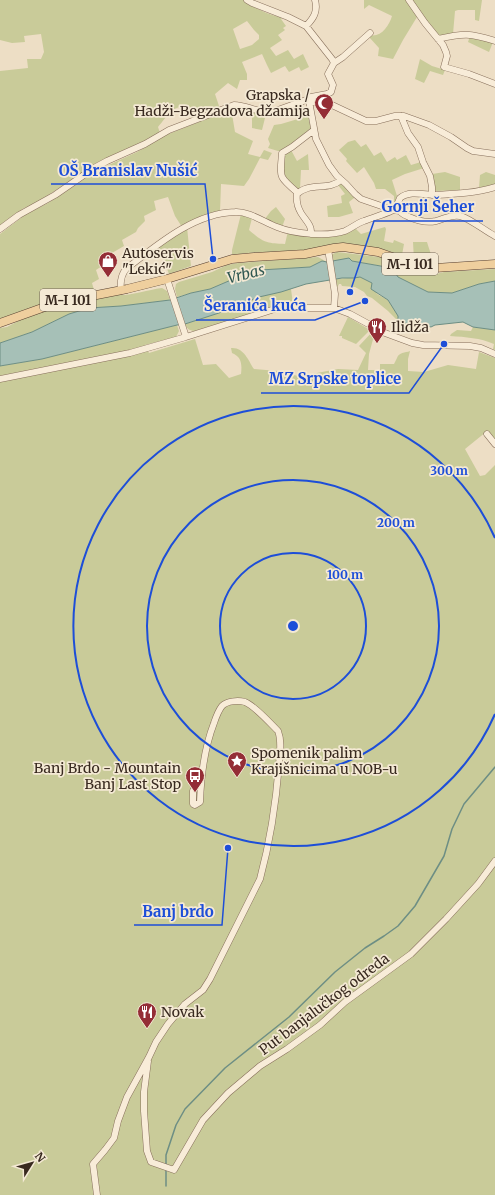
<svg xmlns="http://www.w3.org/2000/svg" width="495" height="1195" font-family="Merriweather,serif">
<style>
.green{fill:#c9cb99;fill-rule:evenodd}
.water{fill:#a6c0b7;stroke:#6d8e84}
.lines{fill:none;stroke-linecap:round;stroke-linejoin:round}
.stream{stroke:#6d8e84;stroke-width:1.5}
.minor-casing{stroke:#876f5b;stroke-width:7}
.major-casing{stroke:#553e2f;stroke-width:9}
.minor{stroke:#f8ecd8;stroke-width:6}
.major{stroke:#efcf9e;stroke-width:8}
.ring{fill:none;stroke:#1d4ed8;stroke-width:2}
.labels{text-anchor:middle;stroke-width:3.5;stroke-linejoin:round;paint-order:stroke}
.shield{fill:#f4e9d4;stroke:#706355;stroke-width:1}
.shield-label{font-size:13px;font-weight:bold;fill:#38291f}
.poi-label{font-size:14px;fill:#38291f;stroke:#f4e9d4;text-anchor:start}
.street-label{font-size:14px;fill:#38291f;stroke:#f4e9d4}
.water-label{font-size:15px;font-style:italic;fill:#2f5751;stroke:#f4e9d4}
.centre{fill:#1d4ed8;stroke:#f4e9d4;stroke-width:2}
.ring-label{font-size:12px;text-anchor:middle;font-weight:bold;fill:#1d4ed8;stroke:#f4e9d4;stroke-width:3.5;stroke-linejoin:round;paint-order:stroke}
.leader{fill:none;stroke:#1d4ed8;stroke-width:1.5}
.callout-dot{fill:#1d4ed8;stroke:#f4e9d4;stroke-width:1.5}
.callout-label{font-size:15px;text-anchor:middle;font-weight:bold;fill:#1d4ed8;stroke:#f4e9d4;stroke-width:3.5;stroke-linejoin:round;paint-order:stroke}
</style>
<rect width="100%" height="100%" fill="#eddec5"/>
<path class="green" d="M0,0H245C255,8 269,16 283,17L281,19L286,26L283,28L285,30L278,35L282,40L270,48L276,56L288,50L294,59L303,54L309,67L301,71L299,67L289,72L285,66L271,73L267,65L262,54L242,62L247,74V80H240L237,89L228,83L215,94L220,109L196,117L193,108L188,109L187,106C171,106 167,117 158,127L160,133L142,144L123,151L98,162L35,204L24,208L0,225V71L28,68L27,59H41L44,52L41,34L24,36L25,42L12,43L0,40ZM247,21L254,30L259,35V39L252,45L240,49L233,29Z
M364,0H406L417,17L403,40L393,59L378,56L379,48L369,37V35C381,38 389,26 392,16L369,5L364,9Z
M412,0H482L479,21L475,20V10H458L455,11L453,34L439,37Z
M470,36L493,42L489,52L468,42Z
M420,59L432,66L445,70L443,75L430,71L424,83L415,79Z
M231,108L235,132L253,141L248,154L260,157L264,150L272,153L268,160L260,158L249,179L244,186L221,184L220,212L182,227L175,216L168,197L154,201L156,210L144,216L145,221L138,228L136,232L122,240L124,246L100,260L102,266L96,270L99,279L92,283L94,290L57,299L0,321V234L26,214L48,203L100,169L137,152L166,135L214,116Z
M252,112L266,114L262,130L252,128Z
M308,116L311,129L284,151H278L268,148L270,144L268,139L274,125L281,124Z
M355,140L361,147L366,144L374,156L381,152L387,162L395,157L397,160L406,155L411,165L421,162L424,168L405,174L392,180L397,196L394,203V196L385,189H376L374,183L364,167L357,173L346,161L347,159L339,150L348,142Z
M291,150L297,161L308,154L309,170H301L300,189L298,190L286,181L281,168L283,155Z
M445,172L460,177V190L436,191L434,190L432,174Z
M486,172L495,175V185L479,188L480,175Z
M341,184H343L356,198H354L349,202L353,213L339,217H328L327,206L342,203L341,196L345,194L338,185Z
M276,207L285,219L282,227L264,220L271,211Z
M241,214L252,218L249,230C264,243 266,243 285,244L288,231L311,236L354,227L361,234L385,227L386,229L384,241L393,243L394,240L404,244L402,255L381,249L344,243L306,250L247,253L234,255L232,254V250Z
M187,227L191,266L169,274L159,247Z
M413,242H427C429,250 433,257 433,265L419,262L414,260Z
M337,252L379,257L413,270L432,275L444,272L495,269V281L479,284L452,293L428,292L398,277L382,266L352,261L331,260V255Z
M318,257L327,262L322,261L310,267L260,270L238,277L210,289L191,293L177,297L175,289L176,284L179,282L212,272L227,265L238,263Z
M360,277L372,283L377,294L388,300L398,316V321L388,311L372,298L367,296L364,292L355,287L342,286L341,284H339L338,286L337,287L335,279Z
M162,288L167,291L170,300L121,306L89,308L69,314L32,332L0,343V328L7,327L24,318L49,308L116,295C132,296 146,290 162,288Z
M291,289L293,304C272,303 253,313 234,319C221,323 208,327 195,331C190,331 187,329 185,324L222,312L259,297Z
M348,317L370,330L356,344L342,338V336H339Z
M177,325L179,331L176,337L145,345L149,353L195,339L203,365L216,364L229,378L241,374C242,365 242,357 232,353L231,348C244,347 248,360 254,369L290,372L292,375L301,376L338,369L358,370L366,353L359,346L373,331L375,332L369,354L368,370H380V364H394C395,362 396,360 397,358C399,352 405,353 410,351L408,359V371L424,372L448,365L476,369L479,352L495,358V441L486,432L465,449L480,476L485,475L495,465V1195H0V366L42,359Z
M473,327L495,330V350L493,349L494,344C480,338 466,337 450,336L451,334L457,330L471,331Z"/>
<path class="water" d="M349,258L352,261L392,268L398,277L428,292L452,293L479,284L495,281V330L473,327L463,322L435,325L431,327L423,325H413L398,321V316L388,300L371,289L372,283L360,277L354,278H342L306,284L281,292L259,297L222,312L185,324L177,325L42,359L0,366V343L32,332L69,314L89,308L121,306L170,300L191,293L210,289L238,277L260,270L310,267L322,261L327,262Z"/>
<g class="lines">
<path class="stream" d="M166,1166V1155L176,1125L185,1109L225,1068L289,1017L335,972L365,948L384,936L398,926L415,906L444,856L452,829L464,804L495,767
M166,1186V1170"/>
<g class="minor-casing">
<path id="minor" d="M247,0L252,3L288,17L306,26L332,59L334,63L328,74L333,85L331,92L327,94L311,97L309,101L316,139L329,165L337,176L346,184L355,194L361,199L393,210L400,211
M409,0L425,23L443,45L446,52L447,56L444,67L469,74L495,84
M306,26C314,18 318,11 315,0
M438,39C464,33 470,33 495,41
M334,63L343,57L370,33
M401,116L408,133L418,147L423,162L430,176L432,187V195
M495,187C476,193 455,194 436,195C424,195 410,190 400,198L397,205C398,212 403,214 409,217C418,221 427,223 436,221C444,219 452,214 460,216C471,219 485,231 495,236
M298,193C278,176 280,178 282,153L292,147L314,130
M0,229L19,215L55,195L94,168L107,161L145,144L169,130L234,105C247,105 257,113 272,112L306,100L332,105L366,121H376L395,116H404L429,125L451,137L467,148L473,151L495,154
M311,234C312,225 306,221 301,213C298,208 296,201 297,194C309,182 329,191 341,180
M328,249L335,294L334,308
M167,279L186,337
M121,291C120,283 121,275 126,269C157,245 194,213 235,212C248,211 264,222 277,227C294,234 328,237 345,231C352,228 357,223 364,221C374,217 383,215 393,210
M0,379L130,353L186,337L278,308H334L350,314L385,333L412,343L423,345L470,346L481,348L495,354
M487,434L495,444
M148,1061L144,1092V1111L147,1151L151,1162L174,1170L203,1120L228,1093L260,1066L287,1049L320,1025L345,1002L411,954L446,919L478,884L495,861
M97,1195L93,1164L105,1150L114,1138L118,1121L127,1097L149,1057L156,1042L168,1024L185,1004L203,990L210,979L260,879C270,842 276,803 279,764C280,753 282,741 278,731C270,723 255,706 245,702C238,700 227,701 222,706C218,711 216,717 214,723C204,749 201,774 200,802L195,805L193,804V791L200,778"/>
</g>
<g class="major-casing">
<path id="major" d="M0,323L56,303L127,289L167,279L232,259L254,257L305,254L334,248L343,247L378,252L421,267L435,268L495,264"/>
</g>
<use href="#minor" class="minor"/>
<use href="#major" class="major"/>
</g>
<g class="ring">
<circle cx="293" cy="626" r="73"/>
<circle cx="293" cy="626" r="146"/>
<path d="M495 714A220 220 0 1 1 495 538"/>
</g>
<defs>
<g id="mosque-pin" transform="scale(1)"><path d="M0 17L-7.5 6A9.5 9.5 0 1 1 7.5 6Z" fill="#942d36" stroke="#f4e9d4"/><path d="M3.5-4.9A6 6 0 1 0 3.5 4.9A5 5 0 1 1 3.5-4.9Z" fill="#fff"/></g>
<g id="shop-pin" transform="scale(1)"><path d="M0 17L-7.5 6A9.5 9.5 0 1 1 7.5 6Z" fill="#942d36" stroke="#f4e9d4"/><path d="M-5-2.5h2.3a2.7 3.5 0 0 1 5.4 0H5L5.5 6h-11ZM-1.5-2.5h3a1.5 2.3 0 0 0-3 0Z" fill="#fff"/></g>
<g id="restaurant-pin" transform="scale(1)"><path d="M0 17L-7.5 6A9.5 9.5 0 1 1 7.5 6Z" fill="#942d36" stroke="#f4e9d4"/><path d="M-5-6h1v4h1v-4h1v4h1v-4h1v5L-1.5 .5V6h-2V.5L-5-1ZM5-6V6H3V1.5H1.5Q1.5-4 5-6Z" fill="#fff"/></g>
<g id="sight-pin" transform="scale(1)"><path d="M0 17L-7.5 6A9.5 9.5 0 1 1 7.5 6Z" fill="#942d36" stroke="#f4e9d4"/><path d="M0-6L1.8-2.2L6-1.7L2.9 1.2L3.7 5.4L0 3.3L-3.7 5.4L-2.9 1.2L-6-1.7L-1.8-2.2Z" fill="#fff"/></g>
<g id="bus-pin" transform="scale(1)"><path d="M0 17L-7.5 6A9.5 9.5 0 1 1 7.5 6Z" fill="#942d36" stroke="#f4e9d4"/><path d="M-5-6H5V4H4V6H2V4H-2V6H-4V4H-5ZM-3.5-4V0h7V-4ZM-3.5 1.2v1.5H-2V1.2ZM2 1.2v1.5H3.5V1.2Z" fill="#fff"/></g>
</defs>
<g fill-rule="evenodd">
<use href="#mosque-pin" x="324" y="103"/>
<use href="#shop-pin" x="108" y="261"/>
<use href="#restaurant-pin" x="377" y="327"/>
<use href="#sight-pin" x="237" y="761"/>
<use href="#bus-pin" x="195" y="776"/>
<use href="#restaurant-pin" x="147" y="1012"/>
</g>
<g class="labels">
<g class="shield">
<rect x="382" y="253" width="56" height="22" rx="3"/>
<rect x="40" y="289" width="56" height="22" rx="3"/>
</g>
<g class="shield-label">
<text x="410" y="269">M-I 101</text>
<text x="68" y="305">M-I 101</text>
</g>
<g class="poi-label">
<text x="310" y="100" text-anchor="end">Grapska /<tspan x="310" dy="16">Hadži-Begzadova džamija</tspan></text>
<text x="122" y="258">Autoservis<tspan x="122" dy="16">"Lekić"</tspan></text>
<text x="391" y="332">Ilidža</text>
<text x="251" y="758">Spomenik palim<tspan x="251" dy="16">Krajišnicima u NOB-u</tspan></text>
<text x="181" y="773" text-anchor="end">Banj Brdo - Mountain<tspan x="181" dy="16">Banj Last Stop</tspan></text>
<text x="161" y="1017">Novak</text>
</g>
<g class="street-label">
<text transform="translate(324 1004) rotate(-37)" y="5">Put banjalučkog odreda</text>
</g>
<g class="water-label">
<text transform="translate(246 274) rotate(-14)" y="5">Vrbas</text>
</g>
</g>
<circle cx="293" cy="626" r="6" class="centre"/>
<g class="ring-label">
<text x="449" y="475">300 m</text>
<text x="396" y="527">200 m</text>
<text x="345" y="579">100 m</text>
</g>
<path class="leader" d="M213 259L205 184H51M350 292L374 221H483M365 301L315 320H196M444 344L409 393H261M228 848L222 925H134"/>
<g class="callout-dot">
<circle cx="213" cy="259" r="4"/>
<circle cx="350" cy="292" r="4"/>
<circle cx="365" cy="301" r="4"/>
<circle cx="444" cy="344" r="4"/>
<circle cx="228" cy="848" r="4"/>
</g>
<g class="callout-label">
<text x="128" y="176">OŠ Branislav Nušić</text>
<text x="428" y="212">Gornji Šeher</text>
<text x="255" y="311">Šeranića kuća</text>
<text x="335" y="384">MZ Srpske toplice</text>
<text x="178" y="917">Banj brdo</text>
</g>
<g transform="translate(32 1163) rotate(53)" stroke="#f4e9d4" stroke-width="3" paint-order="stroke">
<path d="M0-3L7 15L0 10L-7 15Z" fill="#38291f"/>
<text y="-6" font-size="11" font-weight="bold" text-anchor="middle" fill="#38291f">N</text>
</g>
</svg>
